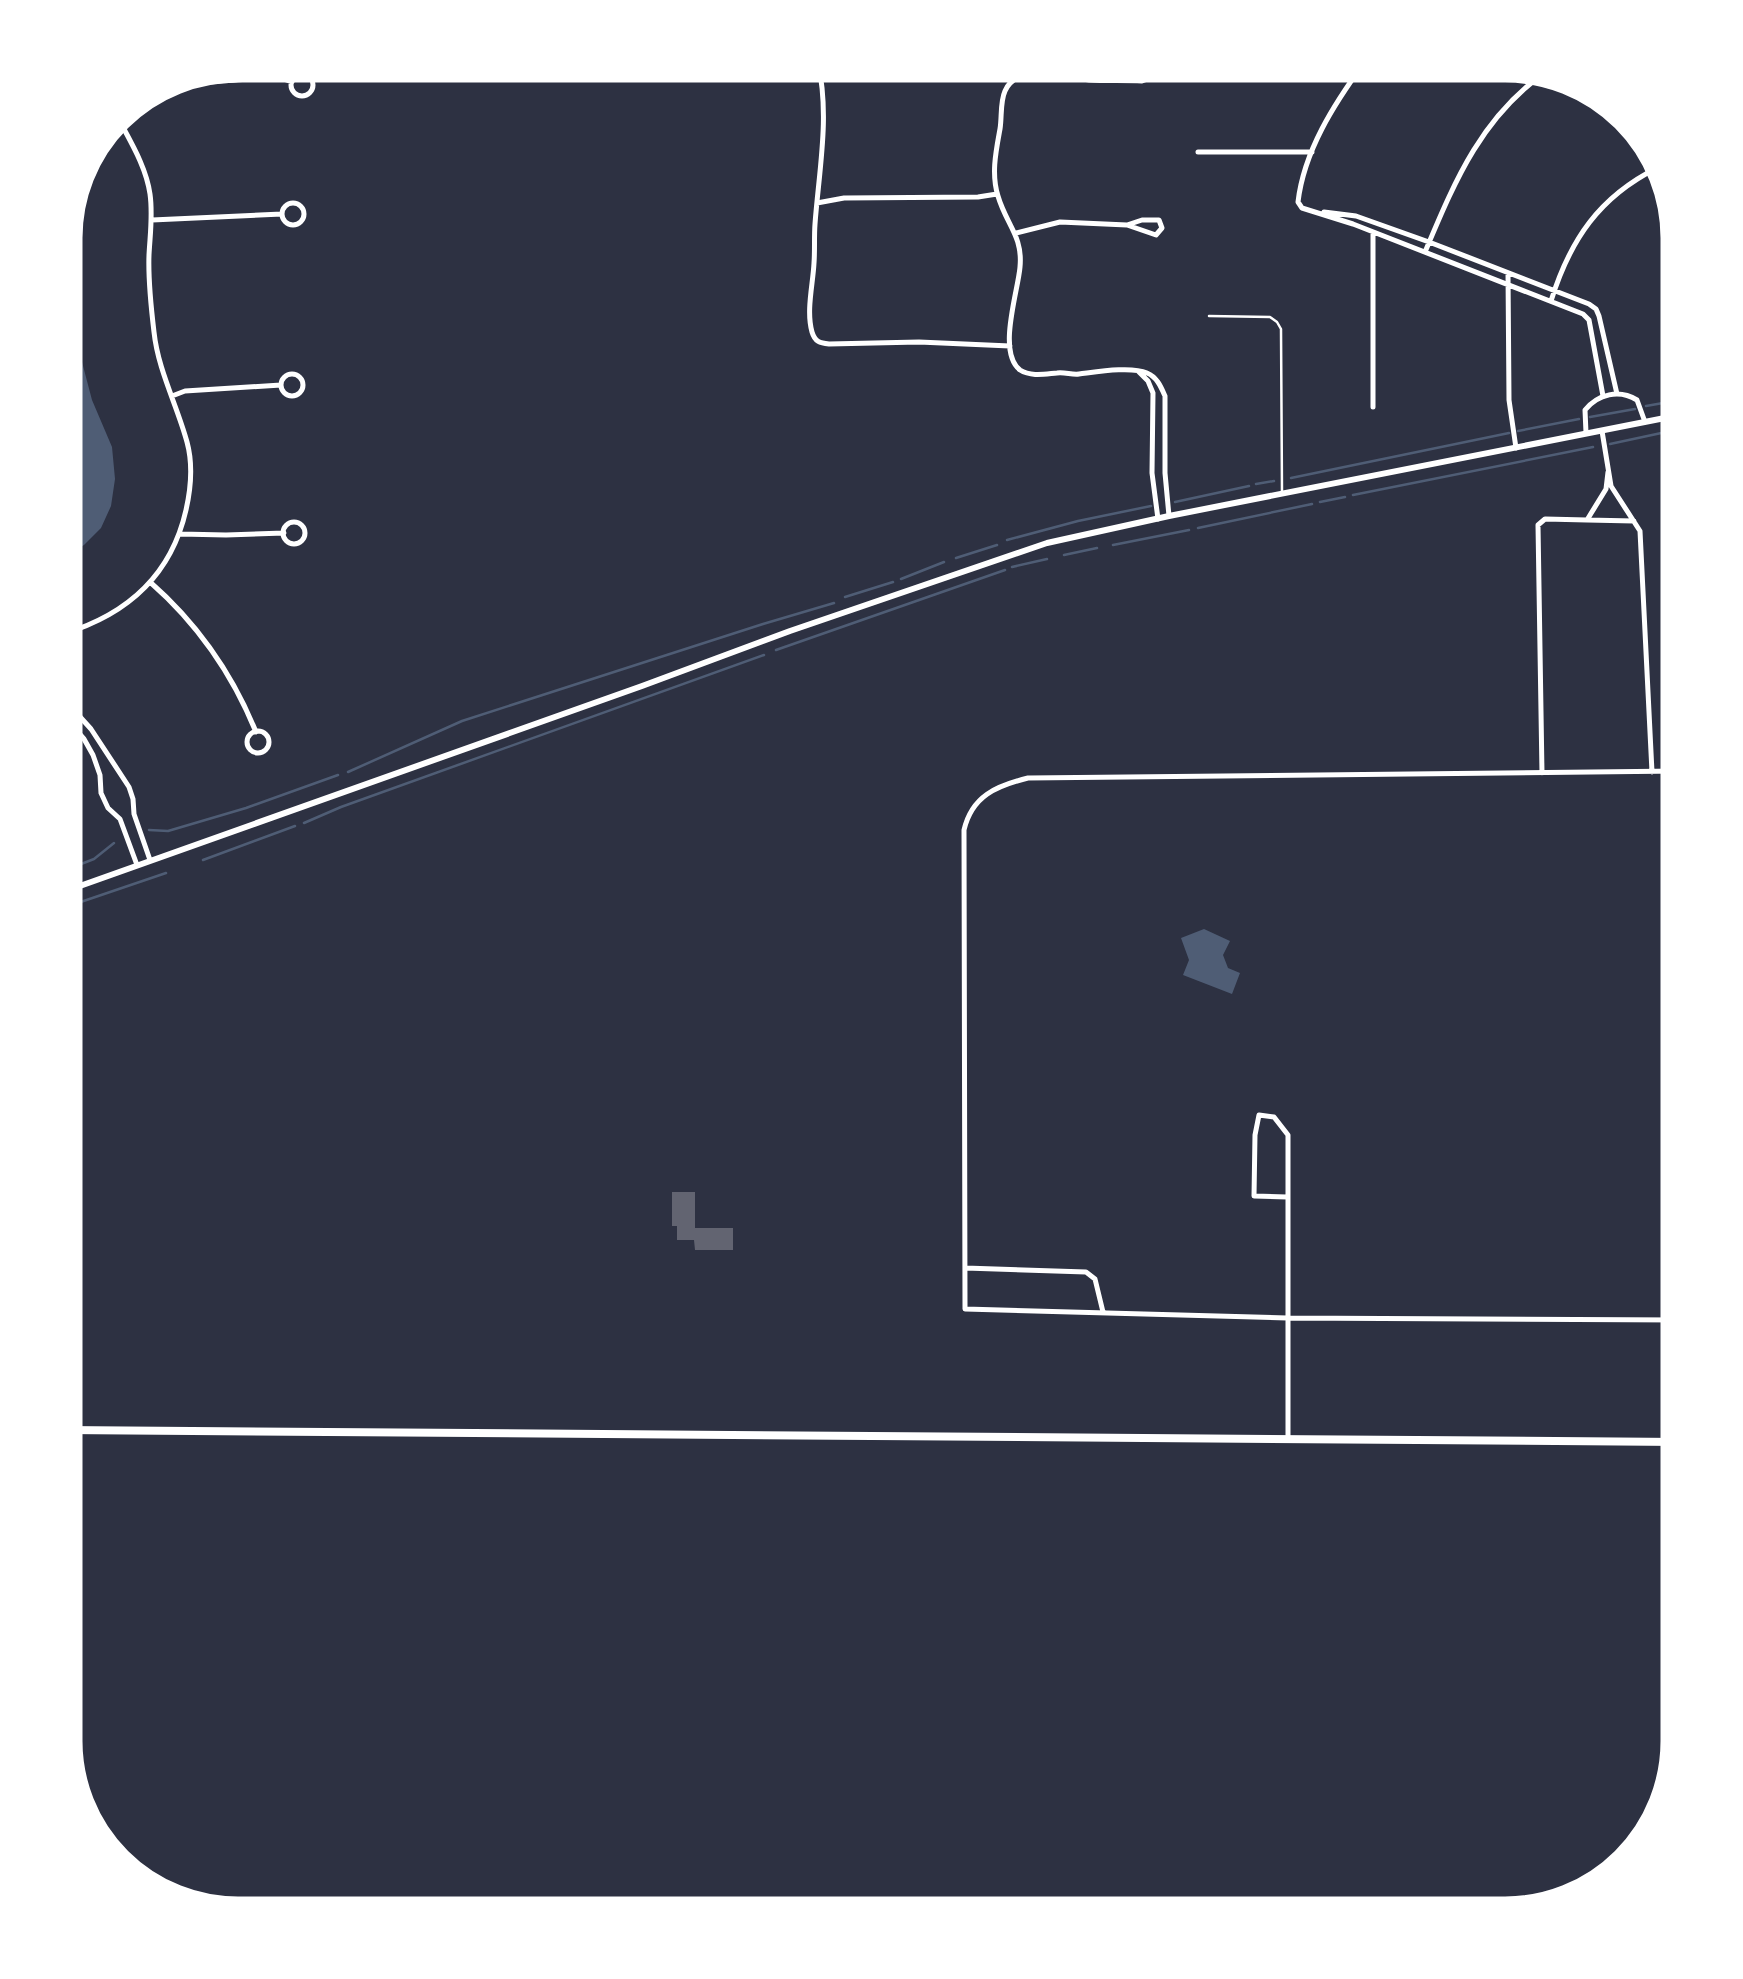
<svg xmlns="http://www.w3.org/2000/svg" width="1743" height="1979" font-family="'DejaVu Sans',sans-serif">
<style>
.water{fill:#4f5d75}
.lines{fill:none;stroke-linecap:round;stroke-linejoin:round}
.stream{stroke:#4f5d75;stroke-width:2.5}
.building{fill:#626471}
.service{stroke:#fff;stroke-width:2.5}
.minor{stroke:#fff;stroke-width:5}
.secondary{stroke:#fff;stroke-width:6}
.trunk{stroke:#fff;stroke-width:8}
.rim{fill:none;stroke:#fff;stroke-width:5}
</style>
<rect width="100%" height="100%" fill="#2d3142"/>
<path class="water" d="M71,195L74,201L68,287L76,312L82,362L92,400L112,447L115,479L111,506L101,528L84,545L63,558V226Z
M1204,929L1230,941L1223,955L1228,968L1240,973L1232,994L1183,975L1189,960L1181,938Z"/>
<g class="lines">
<path class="stream" d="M1646,406L1680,400
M1590,417L1635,409
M1518,431L1579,419
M1610,444L1680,429
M1291,478L1509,433
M1256,484L1274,481
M1353,495L1593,447
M1175,502L1249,486
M1320,502L1345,497
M1198,528L1312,504
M1007,540L1078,521L1151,506
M1113,545L1189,530
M1064,555L1097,548
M956,558L997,545
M1012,567L1047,559
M901,579L944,562
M845,597L893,582
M776,650L1005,570
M348,772L462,721L763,624L834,603
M304,823L341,807L764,655
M149,830L168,831L246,808L338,775
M203,860L295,826
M63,871L94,859L114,843
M63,908L166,873"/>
</g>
<path class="building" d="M672,1192H695V1228H733V1250H695L694,1240H677V1226H672Z"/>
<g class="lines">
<path class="service" d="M1209,316L1270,317L1277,322L1281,329L1282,493"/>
<path class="minor" d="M818,63C830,116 819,170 815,224C814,237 815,250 814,263C813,284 806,311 812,332C815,342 820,343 829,344L919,342L1010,346
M1364,63C1334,104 1304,151 1298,202L1302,208L1353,224L1583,314L1589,320L1603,396
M291 85a11 11 0 1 1 22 0a11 11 0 1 1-22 0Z
M1120,80L1138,64L1145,63L1150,67L1152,73L1150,78L1142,81C1125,80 1107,81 1089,80C1065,78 1018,61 1005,91C1000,102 1002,117 1000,129C996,151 991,174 998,196C1006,224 1023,236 1020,267C1018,292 997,352 1020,370C1031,377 1045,374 1057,373C1065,372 1072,375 1079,374C1096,372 1131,366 1147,373C1157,377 1161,387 1165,396V473L1169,516
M181,84L278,77L292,82
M113,118L121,114L125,105
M1198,152H1312
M817,203L844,198L978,197L997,194
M282 214a11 11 0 1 1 22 0a11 11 0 1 1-22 0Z
M1324,212L1356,216L1429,242L1589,304L1596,309L1599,316L1617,394
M152,220L282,214
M1373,232V407
M1016,233L1060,222L1127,225L1156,235L1162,228L1159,220H1142L1127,225
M1425,252C1455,181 1481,117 1547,71
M1508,273L1509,400L1516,448
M1551,301C1570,240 1599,197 1657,168
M1139,372L1148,381L1153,393L1152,473L1158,519
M281 385a11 11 0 1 1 22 0a11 11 0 1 1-22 0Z
M172,396L185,391L281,385
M1602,431L1611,486L1640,531L1652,772
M1586,433L1585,410C1598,394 1619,389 1637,400L1645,422
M1587,520L1634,521
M283 533a11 11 0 1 1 22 0a11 11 0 1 1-22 0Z
M180,534L226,535L284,533
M150,582C198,624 232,673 256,732
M63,634C126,615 171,576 186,510C191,488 193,464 187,442C177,405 158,370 154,332C151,307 148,281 149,255C150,235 153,215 150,194C146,166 130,141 117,116
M63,698L91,729L129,787L133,799L134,814L150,860
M63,715L84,739L93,755L100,775L101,793L108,808L120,819L137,865
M247 742a11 11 0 1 1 22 0a11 11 0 1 1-22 0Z
M1680,771L1028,778C996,786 972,796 964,830L965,1309L1287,1318L1680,1320
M1542,773L1538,525L1545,519L1587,520L1606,489L1608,472
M1287,1197L1254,1196L1255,1135L1259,1115L1274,1117L1288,1135V1438
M965,1268L1086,1272L1095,1279L1103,1312"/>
<path class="secondary" d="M63,892L642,686L790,631L1047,543L1169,516L1680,415"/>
<path class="trunk" d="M63,1430L1680,1442"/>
</g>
<path d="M0 0H1743V1979H0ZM238 80H1505A158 158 0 0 1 1663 238V1741A158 158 0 0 1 1505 1899H238A158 158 0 0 1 80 1741V238A158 158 0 0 1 238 80Z" fill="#fff" fill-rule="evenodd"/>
<path class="rim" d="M238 80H1505A158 158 0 0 1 1663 238V1741A158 158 0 0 1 1505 1899H238A158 158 0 0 1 80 1741V238A158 158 0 0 1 238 80Z"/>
</svg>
